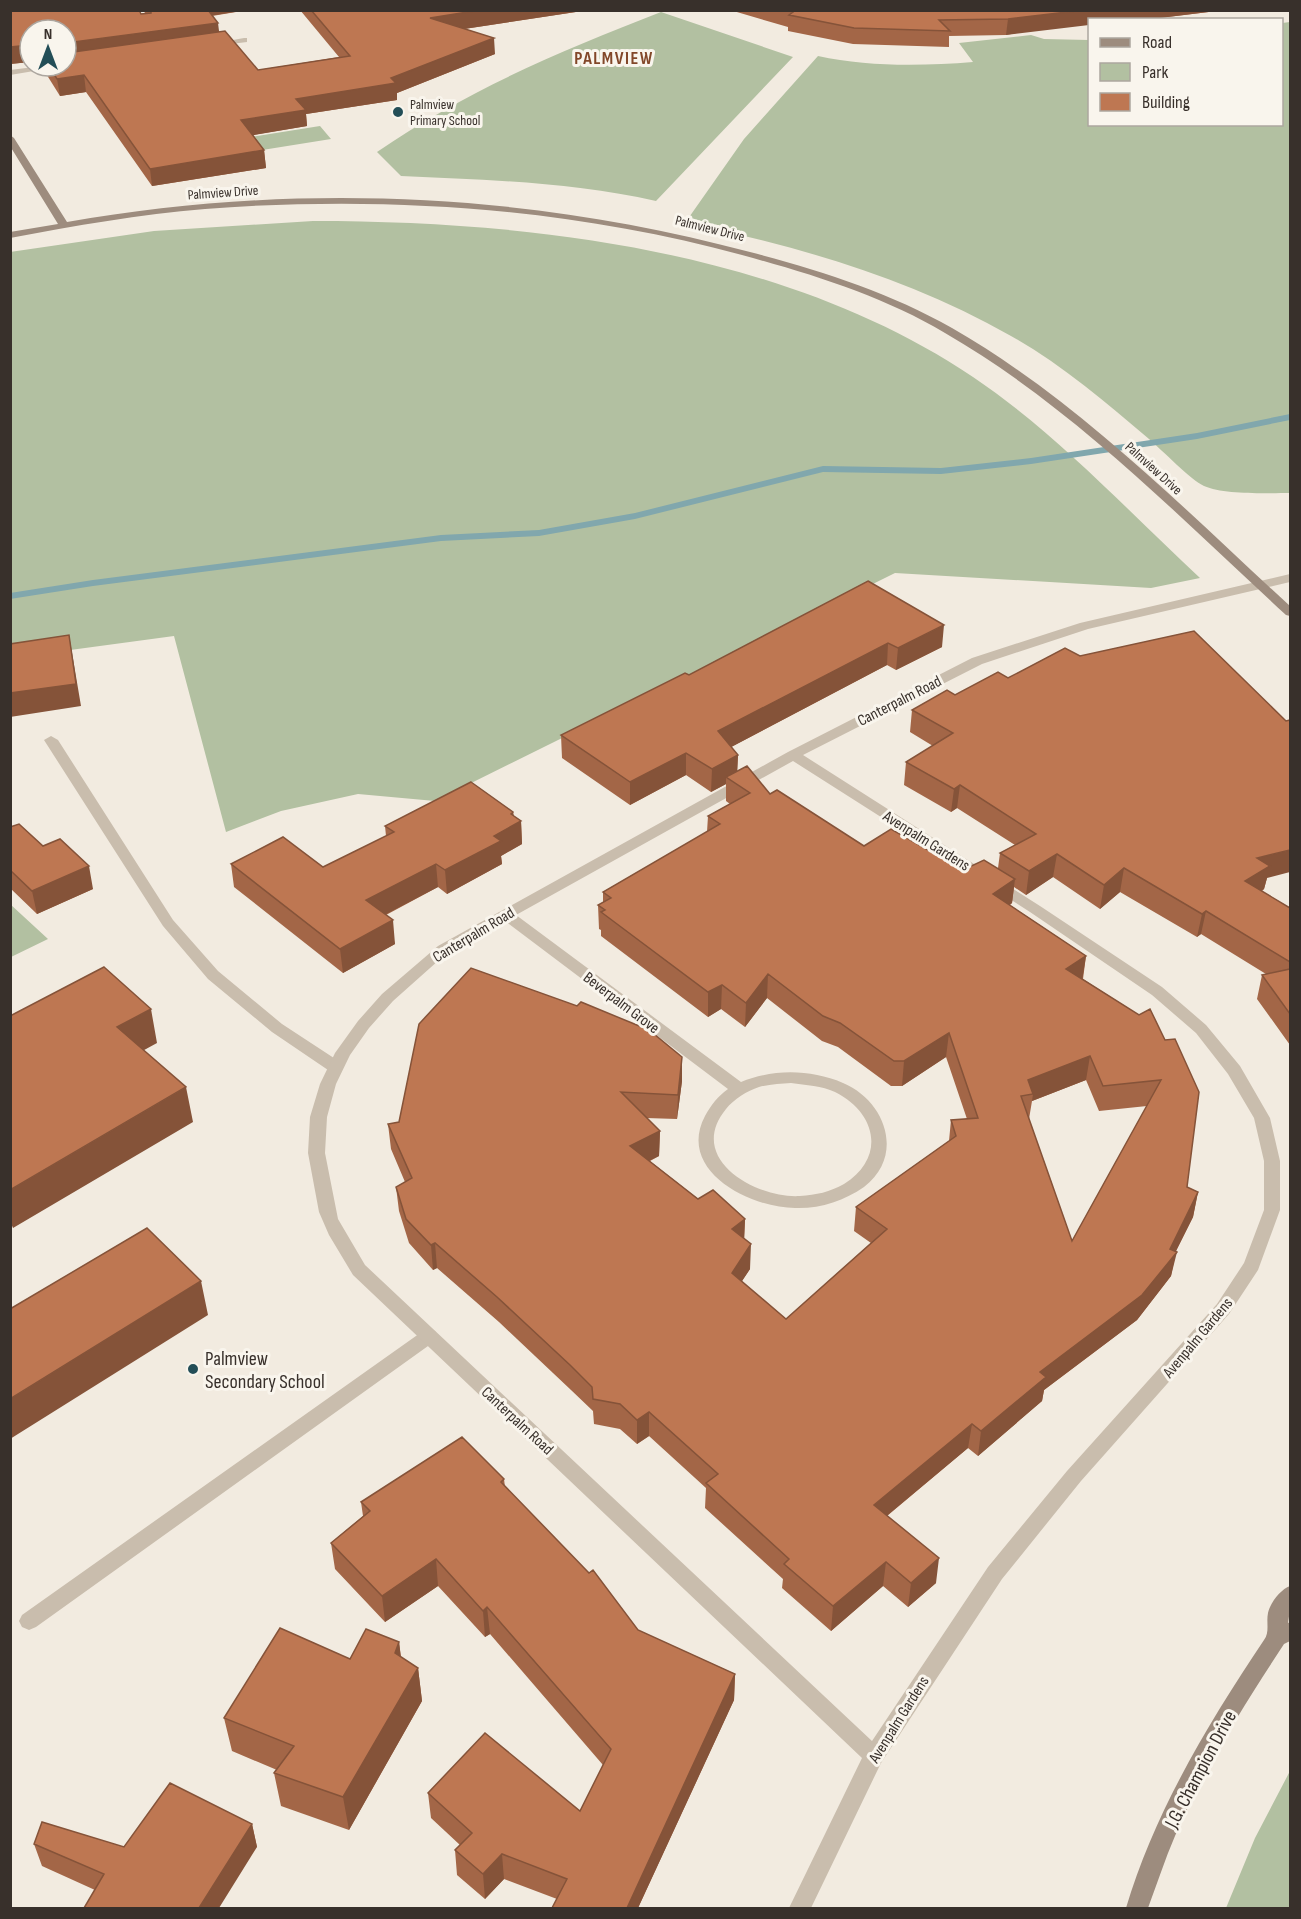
<svg xmlns="http://www.w3.org/2000/svg" width="1301" height="1919" font-family="'Sofia Sans Condensed',sans-serif">
<style>
.green{fill:#b2c0a1}
.lines{fill:none;stroke-linecap:round;stroke-linejoin:round}
.stream{fill:#81a7ad;fill-rule:evenodd}
.lane{fill:#c9bdad;fill-rule:evenodd}
.street{fill:#c9bdad;fill-rule:evenodd}
.secondary{fill:#9d8c7e;fill-rule:evenodd}
.wall{fill:#a36647;fill-rule:evenodd}
.shaded-wall{fill:#855339}
.building{fill:#be7752;stroke:#855339;stroke-width:1.5;fill-rule:evenodd}
.poi-dot{fill:#234e57;stroke:#f9f5ed;stroke-width:2}
.labels{text-anchor:middle;stroke-width:6;stroke-linejoin:round;paint-order:stroke}
.far-poi-label{font-size:14px;fill:#38302b;stroke:#f9f5ed;text-anchor:start}
.far-street-label{font-size:14px;fill:#38302b;stroke:#f9f5ed}
.street-label{font-size:16px;fill:#38302b;stroke:#f9f5ed}
.far-district-label{font-size:18px;font-weight:bold;letter-spacing:1.5px;fill:#824729;stroke:#f9f5ed}
.near-poi-label{font-size:20px;fill:#38302b;stroke:#f9f5ed;text-anchor:start}
.near-street-label{font-size:20px;fill:#38302b;stroke:#f9f5ed}
</style>
<rect width="100%" height="100%" fill="#f2ebe0"/>
<path class="green" d="M661,12L793,57L656,201C572,182 487,180 401,176L377,152C466,91 560,51 661,12Z
M1290,22V493C1268,493 1224,495 1204,486C1191,480 1162,450 1149,439C1105,402 1061,364 1011,336C909,278 798,246 685,223L744,139L818,56C867,67 923,66 973,62L959,43L1031,35L1044,39L1089,40L1090,124H1282V23Z
M320,126L331,139L256,151L245,138Z
M313,221C534,221 785,251 973,377C1056,433 1127,510 1200,578L1151,588L895,573L435,801L358,794L281,811L226,832L174,636L11,658L10,252L154,231Z
M10,904L48,939L11,957H10Z
M1290,1771V1908H1226L1255,1838Z"/>
<g class="lines">
<path class="stream" d="M1290,414V420L1197,439L1031,464L941,474L823,472L635,519L539,536L441,541L93,586L10,599V593L93,580L441,535L539,530L635,513L823,466L941,468L1031,458L1197,433Z"/>
<path class="lane" d="M244,38H247V42L215,46L211,44Z
M42,66H64L10,75V70Z
M51,736L58,740L173,920L218,971L282,1024L340,1062L342,1066L340,1070H328L272,1032L208,979L163,926L44,740Z
M429,1329L435,1331L438,1336L435,1341L36,1627L29,1630L22,1627L19,1621L22,1615L423,1331Z"/>
<path class="street" d="M1290,574V582L1088,629L982,664L803,755L1040,906L1162,987L1206,1025L1240,1066L1270,1118L1280,1161V1210L1258,1270L1229,1314L1081,1481L1002,1579L881,1763L811,1908H789L862,1758L353,1275L329,1235L319,1212L308,1153L310,1117L320,1084L335,1053L358,1021L382,994L438,946L788,752L972,658L1080,623ZM793,761L1030,912L1152,995L1196,1033L1228,1074L1254,1118L1264,1161V1210L1244,1263L1217,1304L1067,1471L988,1567L872,1741L365,1265L338,1219L325,1153L327,1117L336,1084L350,1055L369,1028L393,1001L448,952L505,921L728,1089C718,1096 711,1105 705,1116C676,1171 751,1208 795,1208C819,1209 844,1201 864,1187C905,1156 886,1101 843,1083C810,1069 773,1069 741,1082L516,915ZM791,1083C806,1085 822,1086 835,1092C877,1113 886,1158 844,1184C830,1192 816,1195 800,1196C757,1199 685,1159 726,1109C734,1099 747,1091 759,1087C770,1084 781,1084 791,1083Z"/>
<path class="secondary" d="M10,135L14,138L67,222C293,182 527,192 750,252C819,270 889,292 952,328C1079,401 1183,508 1290,606V616L1286,615C1177,515 1073,407 945,333C883,296 811,274 742,255C567,208 386,195 205,209C140,214 75,226 10,238V232L58,224L10,146Z
M1290,1586V1610L1288,1623L1290,1622V1641L1284,1644C1244,1705 1204,1768 1175,1836C1165,1859 1157,1884 1148,1908H1126C1154,1813 1209,1722 1264,1640C1270,1632 1266,1622 1268,1613C1270,1603 1281,1589 1290,1586Z"/>
</g>
<path class="wall" d="M10,10L141,14L145,13L143,10H248L212,16L219,32L258,70L339,57L300,10H589L464,29L495,54L397,93V100L306,114L307,126L253,135L264,150L266,168L152,186L86,92L60,96L45,72L44,66H66V30H30V62L10,64Z
M730,10H1225L1143,20H1089L1006,35L949,36V47L853,44L788,31V27Z
M868,581L942,647L896,670L887,665L731,747L738,755L737,771L770,794L864,846L963,870L998,868L1000,853L1015,845L957,808L951,812L904,785L906,762L933,746L910,732L912,710L1267,878L1264,889L1262,891L1290,908V1045L1257,999L1262,975L1266,974L1201,934L1197,937L1120,892L1100,909L1053,877L1026,895L1014,887L1012,903L1010,905L1086,956L1083,979L1139,1015L1150,1009L1187,1187L1198,1192L1193,1217L1176,1251L1171,1276L1137,1320L1044,1390L1042,1401L978,1456L968,1448L887,1516L936,1583L908,1607L883,1586L831,1631L782,1588L783,1579L705,1508L706,1488L649,1436L637,1444L620,1429L594,1424L593,1411L571,1390L499,1322L437,1268L433,1270L409,1243L399,1211L396,1187L405,1182L391,1149L388,1124L682,1081L677,1119L646,1118L660,1131L659,1156L650,1161L698,1199L745,1219L744,1239L750,1269L741,1282L786,1319L871,1243L854,1231L856,1207L949,1141L951,1120L967,1119L946,1057L902,1086H891L838,1047L822,1041L767,998L745,1027L721,1009L708,1017L601,936V930L599,929L598,905L603,902V892L707,832L708,816L730,804L726,801V784L711,792L686,775L630,805L562,758L561,735L689,675ZM1086,1080L1099,1111L1147,1106L1072,1241L1029,1119L1032,1101Z
M513,812L514,816L521,821L522,844L501,856L502,864L447,894L438,887L386,915L395,944L343,973L234,887L231,864L323,867L386,836L385,826Z
M10,827L43,846L93,889L37,914L10,888Z
M504,1479L505,1487L638,1630L735,1674L734,1700L638,1908H552L557,1899L504,1879L485,1899L457,1875L455,1850L460,1845L431,1818L428,1793L580,1811L603,1765L490,1634L485,1637L438,1586L385,1622L335,1569L331,1543L363,1516L361,1502Z
M399,1642L401,1657L418,1668L422,1701L349,1830L281,1806L274,1773L277,1770L232,1751L224,1718L350,1659Z
M252,1824L257,1847L95,1890L42,1866L34,1844L124,1847Z"/>
<path class="shaded-wall" d="M201,10H248L202,17Z
M480,10H589L431,34L430,18Z
M1084,10H1225L1143,20H1089V25L1006,35L1008,19Z
M218,23L220,39L66,60V43Z
M494,38L495,54L397,93V100L306,114L307,126L243,137L241,120L296,99L391,78Z
M30,45V62L10,64V47Z
M84,75L86,92L60,96L57,79Z
M264,150L266,168L152,186L150,169Z
M944,625L942,647L896,670L898,648Z
M69,635L81,706L10,717V693Z
M888,643L887,665L718,754V731Z
M686,753V775L630,805V782Z
M738,755L737,778L726,777V784L711,792L712,769Z
M960,785L957,808L951,812L954,789Z
M513,812L514,825L521,821L522,844L501,856L502,864L447,894L445,870L494,836L511,814Z
M1290,850V872L1267,878L1264,889L1240,904L1245,881L1257,858Z
M1057,854L1053,877L1026,895L1029,871Z
M436,864L438,887L369,923L366,900Z
M89,866L93,889L37,914L32,891Z
M1124,868L1120,892L1100,909L1104,885Z
M1015,879L1012,903L990,918L993,894Z
M1206,911L1201,934L1197,937L1202,914Z
M393,920L395,944L343,973L340,949Z
M1086,956L1082,981L1066,969Z
M768,974L767,998L745,1027L746,1003Z
M722,985L721,1009L708,1017V992Z
M151,1009L157,1043L124,1061L117,1027Z
M949,1033L946,1057L902,1086L904,1061Z
M1090,1056L1086,1080L1032,1101L1033,1094L1028,1080Z
M682,1057V1081L677,1119L678,1095Z
M186,1087L193,1122L13,1228L10,1221V1190Z
M660,1131L659,1156L630,1170V1146Z
M1198,1192L1193,1217L1174,1255L1177,1252L1171,1276L1137,1320L1044,1390L1042,1401L978,1456L981,1431L1040,1372L1170,1249Z
M745,1219L744,1243L732,1229Z
M435,1243L437,1268L433,1270L431,1245Z
M751,1244L750,1269L731,1298L732,1273Z
M201,1281L208,1315L10,1439V1399Z
M649,1412V1436L637,1444V1420Z
M972,1424L968,1448L871,1529L874,1505Z
M939,1558L936,1583L908,1607L911,1583Z
M436,1559L438,1586L385,1622L382,1596Z
M886,1562L883,1586L831,1631L833,1606Z
M487,1607L490,1634L485,1637L483,1611Z
M399,1642L403,1676L395,1653Z
M418,1668L422,1701L349,1830L343,1797Z
M735,1674L734,1700L638,1908H627Z
M252,1824L257,1847L219,1908H199Z
M502,1854L504,1879L485,1899L483,1874Z"/>
<path class="building" d="M10,10H139L141,14L151,13V10H208L218,23L66,43V30H30V45L10,47Z
M311,10H480L430,18L494,38L391,78L396,83L296,99L306,110L241,120L264,150L150,169L84,75L57,79L49,66H66V53L225,31L258,70L350,56Z
M786,10H1084L1008,19L939,20L950,31L854,28L789,15L793,12Z
M868,581L944,625L898,648L888,643L718,731L738,755L712,769L686,753L630,782L561,735L685,673L689,675Z
M1194,631L1286,721L1290,720V850L1257,858L1270,866L1245,881L1290,908V962L1206,911L1202,914L1124,868L1104,885L1057,854L1029,871L1000,853L1036,834L960,785L954,789L906,762L953,733L912,710L947,690L955,695L998,672L1008,678L1065,648L1080,656Z
M69,635L76,684L10,693V644Z
M747,766L770,794L777,790L864,846L891,829L963,870L984,860L1015,879L993,894L1086,956L1066,969L1139,1015L1150,1009L1165,1040L1175,1039L1199,1092L1187,1187L1198,1192L1170,1249L1177,1252L1142,1295L1040,1372L1046,1377L981,1431L972,1424L874,1505L939,1558L911,1583L886,1562L833,1606L784,1564L789,1559L706,1483L718,1474L649,1412L637,1420L620,1404L593,1399L592,1387L570,1365L497,1297L435,1243L431,1245L406,1219L396,1187L412,1178L388,1124L399,1122L419,1024L471,968L577,1006L581,1002L649,1030L682,1057L678,1095L621,1092L660,1131L630,1146L698,1199L713,1190L745,1219L732,1229L751,1244L732,1273L786,1319L887,1229L856,1207L956,1136L951,1120L978,1118L949,1033L904,1061H894L840,1023L823,1016L768,974L746,1003L722,985L708,992L601,912L605,910L598,905L611,898L603,892L720,824L708,816L750,793L726,777ZM1090,1056L1103,1086L1161,1080L1072,1241L1021,1096L1033,1094L1028,1080Z
M471,782L513,812L511,814L521,821L494,836L501,841L445,870L436,864L366,900L393,920L340,949L231,864L283,837L323,867L394,832L385,826Z
M19,824L43,846L60,839L89,866L32,891L10,870V827Z
M104,967L151,1009L117,1027L186,1087L10,1190V1016Z
M1290,969V1014L1262,975Z
M147,1228L201,1281L10,1399V1309Z
M462,1437L504,1479L501,1482L589,1573L593,1570L638,1630L735,1674L627,1908H552L567,1879L502,1854L483,1874L455,1850L472,1833L428,1793L485,1733L580,1811L611,1749L487,1607L483,1611L436,1559L382,1596L331,1543L370,1511L361,1502Z
M280,1628L350,1659L366,1629L399,1642L395,1653L418,1668L343,1797L274,1773L294,1746L224,1718Z
M170,1783L252,1824L199,1908H84L104,1874L34,1844L42,1822L124,1847Z"/>
<g class="poi-dot">
<circle cx="398" cy="112" r="6"/>
<circle cx="193" cy="1369" r="6"/>
</g>
<g class="labels">
<g class="far-poi-label">
<text x="410" y="109">Palmview<tspan x="410" dy="16">Primary School</tspan></text>
</g>
<g class="far-street-label">
<text transform="translate(223 192) rotate(-4)" y="5">Palmview Drive</text>
<text transform="translate(710 228) rotate(14)" y="5">Palmview Drive</text>
<text transform="translate(1154 468) rotate(42)" y="5">Palmview Drive</text>
</g>
<g class="street-label">
<text transform="translate(899 700) rotate(-27)" y="6">Canterpalm Road</text>
<text transform="translate(927 840) rotate(32)" y="6">Avenpalm Gardens</text>
<text transform="translate(473 934) rotate(-31)" y="6">Canterpalm Road</text>
<text transform="translate(622 1002) rotate(37)" y="6">Beverpalm Grove</text>
<text transform="translate(1197 1337) rotate(-50)" y="6">Avenpalm Gardens</text>
<text transform="translate(518 1420) rotate(43)" y="6">Canterpalm Road</text>
<text transform="translate(898 1719) rotate(-58)" y="6">Avenpalm Gardens</text>
</g>
<g class="far-district-label">
<text x="614" y="64">PALMVIEW</text>
</g>
<g class="near-poi-label">
<text x="205" y="1365">Palmview<tspan x="205" dy="23">Secondary School</tspan></text>
</g>
<g class="near-street-label">
<text transform="translate(1200 1769) rotate(-62)" y="7">J.G. Champion Drive</text>
</g>
</g>
<rect width="1301" height="1919" fill="none" stroke="#38302b" stroke-width="24"/>
<rect x="1088" y="18" width="195" height="108" fill="#f9f5ed" stroke="#aca69f" stroke-width="1.5"/>
<rect x="1100" y="38" width="30" height="9" fill="#9d8c7e" stroke="#aca69f" stroke-width="1.5"/>
<text x="1142" y="48" font-size="18" fill="#38302b">Road</text>
<rect x="1100" y="63" width="30" height="18" fill="#b2c0a1" stroke="#aca69f" stroke-width="1.5"/>
<text x="1142" y="78" font-size="18" fill="#38302b">Park</text>
<rect x="1100" y="93" width="30" height="18" fill="#be7752" stroke="#aca69f" stroke-width="1.5"/>
<text x="1142" y="108" font-size="18" fill="#38302b">Building</text>
<g transform="translate(48 48)"><circle r="28" fill="#f9f5ed" stroke="#aca69f" stroke-width="1.5"/>
<path d="M0-4.5L10 22L0 15L-10 22Z" fill="#234e57"/>
<text y="-9" font-size="16" font-weight="bold" text-anchor="middle" fill="#38302b">N</text>
</g>
</svg>
